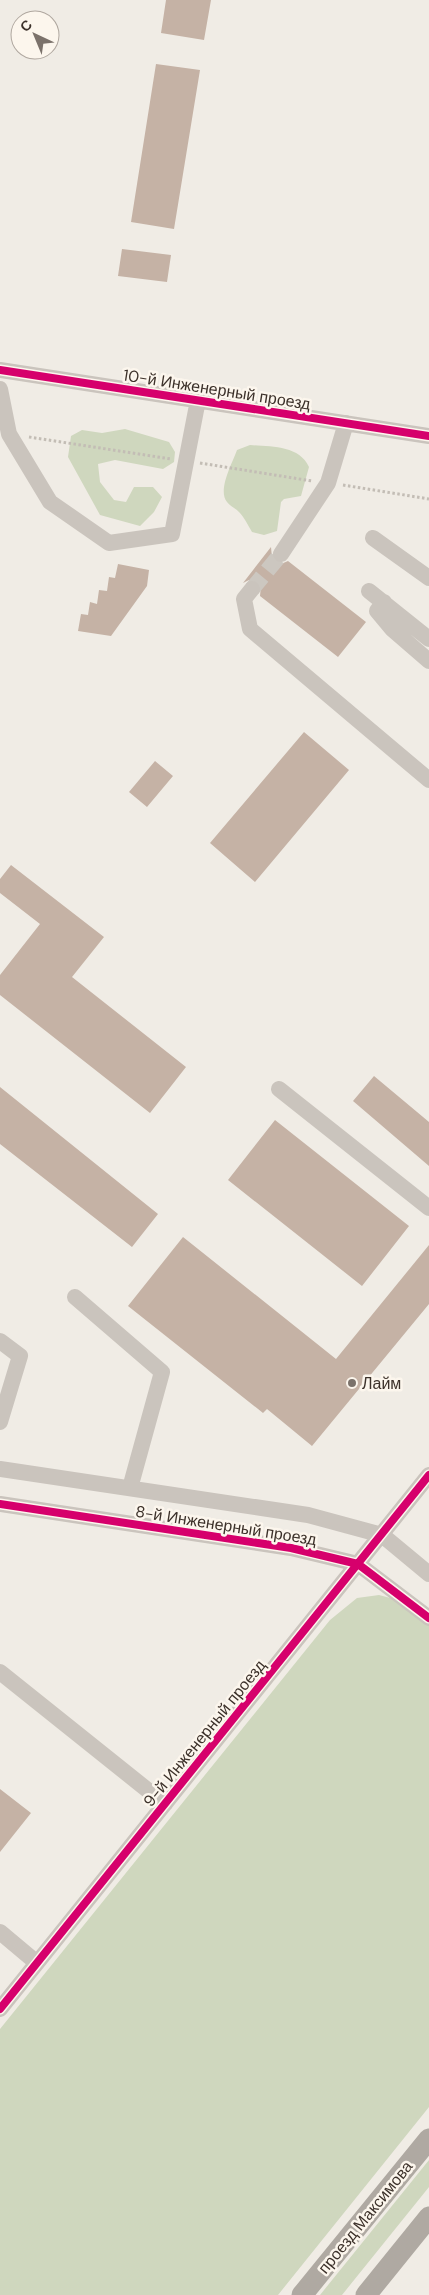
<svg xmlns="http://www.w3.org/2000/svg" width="429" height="2295" font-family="'DM Sans',sans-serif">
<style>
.green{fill:#cfd7be}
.building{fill:#c5b2a5}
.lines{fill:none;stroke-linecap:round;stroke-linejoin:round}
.minor-tunnel{stroke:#ccc7c0;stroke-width:16;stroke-dasharray:16 8;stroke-linecap:butt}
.path{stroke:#c3bdb5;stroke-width:3;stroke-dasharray:2.5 2.5;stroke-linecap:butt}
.minor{stroke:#cac4bd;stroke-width:16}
.major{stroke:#afa9a2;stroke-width:21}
.cycleway-casing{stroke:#fcf6ed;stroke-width:11}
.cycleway{stroke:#d6006c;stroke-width:8}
.poi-dot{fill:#7b726b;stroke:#fcf6ed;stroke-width:2}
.labels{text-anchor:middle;stroke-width:5;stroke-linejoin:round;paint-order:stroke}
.street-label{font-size:16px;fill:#3c312a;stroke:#fcf6ed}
.poi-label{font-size:16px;fill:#3c312a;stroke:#fcf6ed;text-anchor:start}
</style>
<rect width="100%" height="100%" fill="#f0ece5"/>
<path class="green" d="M125,429L169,442L175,452L174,462L163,469L115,460L98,464L100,482L114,500L126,502L134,487H153L162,497L154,512L140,526L100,515L68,457L71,436L82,430L102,433Z
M250,445C271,447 299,445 309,467L301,496L284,499L281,502L277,531L264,535L252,532C248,525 244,517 239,512C235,508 230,506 227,502C217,490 233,462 237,450Z
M379,1595L394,1599L429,1625V2107L278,2295H0V2029L330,1620L357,1598Z
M429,2160V2187L342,2295H320Z"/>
<path class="building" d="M166,0H211L204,40L161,33Z
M156,64L200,70L174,229L131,222Z
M122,249L171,255L167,282L118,276Z
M271,547L272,558L275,562L281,564L288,561L366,622L338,657L260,596L261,586L258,581L249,580L243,583Z
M118,564L149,570L147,586L111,636L78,631L81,614L88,615L90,602L97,604L99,590L107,591L109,577L115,578Z
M304,732L349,770L255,882L210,843Z
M155,761L173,776L147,807L129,792Z
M11,865L104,937L72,977L186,1067L150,1113L0,995V975L40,924L0,893V879Z
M374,1076L429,1122V1166L353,1101Z
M0,1087L158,1214L132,1247L0,1144Z
M275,1120L409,1226L362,1286L228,1180Z
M183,1237L336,1359L429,1245V1304L312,1446L267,1409L263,1413L128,1306Z
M0,1789L31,1813L0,1852Z"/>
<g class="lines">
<path class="minor-tunnel" d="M252,589L281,554"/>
<path class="path" d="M29,437L171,459
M200,463L312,481
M343,485L429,499"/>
<path class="minor" d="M0,370L429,436
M0,389L9,434L50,502L109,543L172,534L198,400
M373,538L429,578
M281,554L328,483L346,423
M252,589L244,599L250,629L429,780
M369,591L429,639
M384,602L377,611L392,629L429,661
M279,1089L429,1208
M75,1297L162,1372L130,1488
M0,1341L20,1356L0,1422
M0,1469L308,1515L382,1535L429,1574
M0,1504L291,1548L358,1564L429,1618
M0,1672L165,1804
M0,1932L37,1963
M0,2009L429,1475"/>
<path class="major" d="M302,2295L429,2139
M366,2295L429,2217"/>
<g class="cycleway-casing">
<path id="cycleway" d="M0,370L429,436
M0,1504L291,1548L358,1564L429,1618
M0,2009L429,1475"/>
</g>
<use href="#cycleway" class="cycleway"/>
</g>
<circle class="poi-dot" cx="352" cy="1383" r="5"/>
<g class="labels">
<g class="street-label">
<text transform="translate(217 389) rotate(9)" y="6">10-й Инженерный проезд</text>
<text transform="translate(226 1525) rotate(9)" y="6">8-й Инженерный проезд</text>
<text transform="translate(204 1733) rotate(-51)" y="6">9-й Инженерный проезд</text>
<text transform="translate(365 2217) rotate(-51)" y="6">проезд Максимова</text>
</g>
<g class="poi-label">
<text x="362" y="1389">Лайм</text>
</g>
</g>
<g transform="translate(35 35) rotate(316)"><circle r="24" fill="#fcf6ed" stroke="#afa79f"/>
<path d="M0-4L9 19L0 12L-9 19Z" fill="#7b726b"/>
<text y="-8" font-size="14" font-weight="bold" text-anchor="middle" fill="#3c312a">С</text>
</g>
</svg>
